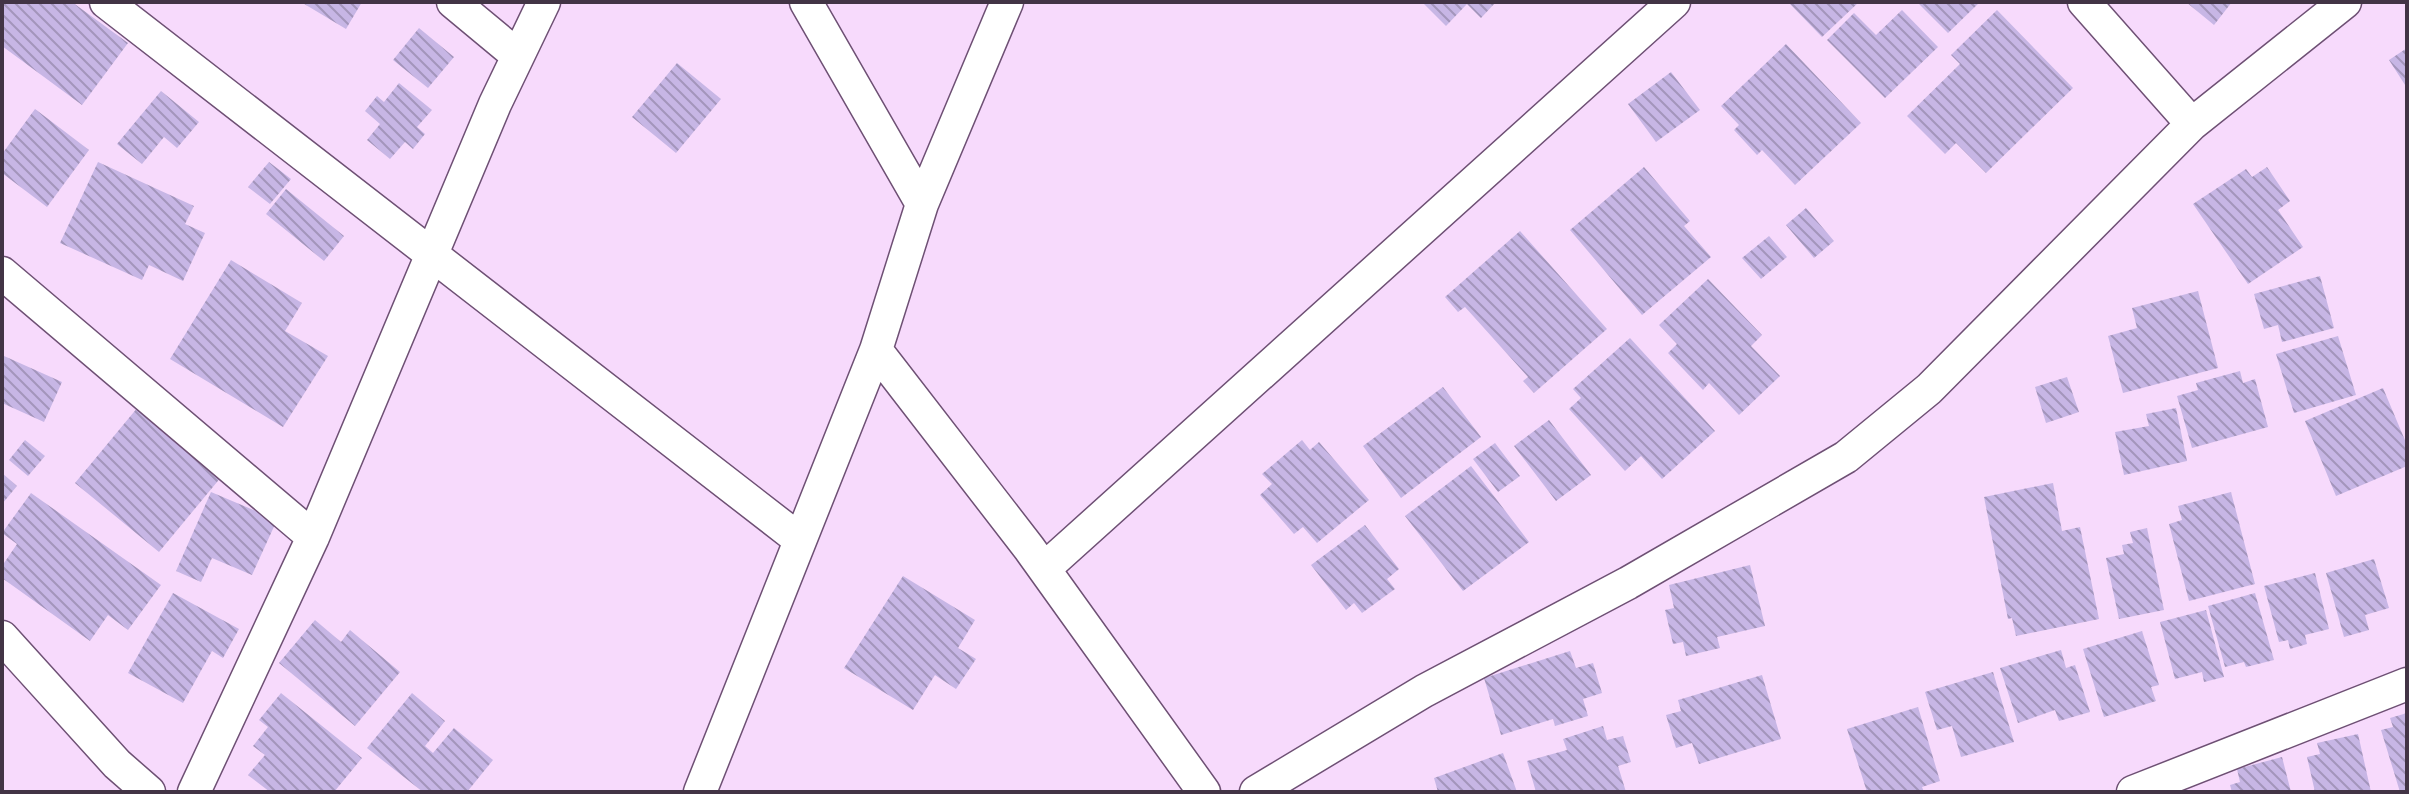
<svg xmlns="http://www.w3.org/2000/svg" width="2409" height="794" font-family="'Sofia Sans Condensed',sans-serif">
<style>
.building{fill:url(#building-back-hatch)}
.lines{fill:none;stroke-linecap:round;stroke-linejoin:round}
.minor-casing{stroke:#6e5074;stroke-width:35}
.minor{stroke:#fff;stroke-width:32}
</style>
<defs>
<pattern id="building-back-hatch" width="6" height="6" patternUnits="userSpaceOnUse" patternTransform="scale(2)"><rect width="6" height="6" fill="#c7b6e5"/><path d="M-1 5l2 2M0 0l6 6M5-1l2 2" fill="none" stroke="#a395bb"/></pattern>
</defs>
<rect width="100%" height="100%" fill="#f7dafc"/>
<path class="building" d="M2,2H72L128,43L82,105L2,46Z
M301,2H362L346,29Z
M1422,2H1496L1481,18L1467,4L1446,26Z
M1788,2H1859L1822,37Z
M1917,2H1980L1948,33Z
M2186,2H2232L2214,25Z
M1902,10L1938,47L1885,98L1827,40L1854,13L1876,35Z
M1997,10L2073,88L1986,173L1956,143L1945,154L1907,116L1960,64L1951,55Z
M419,28L454,57L428,88L393,60Z
M1786,44L1861,123L1795,185L1762,150L1757,155L1734,130L1739,125L1721,106Z
M2407,48V88L2389,60Z
M677,63L721,99L676,153L632,117Z
M1671,72L1700,110L1656,142L1628,104Z
M399,83L432,110L417,127L425,134L413,149L405,142L390,159L367,140L380,124L365,111L377,96L384,102Z
M161,91L199,122L177,148L164,137L142,164L117,144Z
M35,109L89,150L47,207L2,173V154Z
M98,162L194,206L185,224L205,233L183,281L149,265L142,280L60,243Z
M269,162L291,179L270,204L248,187Z
M1644,167L1690,221L1684,226L1711,257L1642,315L1570,230Z
M2267,167L2290,201L2278,210L2303,247L2248,284L2193,204L2246,169L2252,177Z
M286,189L344,236L324,261L266,214Z
M1806,208L1834,241L1814,258L1786,225Z
M1520,231L1607,329L1534,393L1523,381L1528,377L1465,307L1458,312L1445,297Z
M1769,236L1787,257L1761,279L1742,258Z
M231,260L302,303L285,331L328,356L283,427L170,359Z
M2320,276L2334,328L2282,342L2278,325L2264,329L2254,294Z
M1708,279L1762,335L1751,346L1780,376L1739,415L1709,383L1703,390L1668,353L1677,344L1659,325Z
M2198,291L2218,368L2123,393L2108,336L2137,328L2132,308Z
M2338,336L2356,395L2294,413L2276,354Z
M1630,338L1715,431L1662,479L1641,456L1625,471L1569,409L1581,398L1573,389Z
M4,356L62,382L44,422L2,403Z
M2240,371L2243,383L2255,379L2268,427L2192,448L2177,396L2198,390L2196,383Z
M2067,377L2079,412L2046,423L2035,387Z
M1443,387L1481,437L1401,498L1363,446Z
M2383,388L2407,445V466L2336,496L2305,421Z
M138,407L222,476L159,552L75,483Z
M2176,408L2187,461L2124,475L2115,432L2149,426L2146,414Z
M1549,420L1591,475L1556,501L1514,446Z
M25,440L45,456L28,476L9,460Z
M1302,440L1310,450L1319,442L1369,500L1317,543L1303,527L1294,534L1260,495L1272,484L1262,474Z
M1495,443L1520,476L1498,492L1473,459Z
M1471,466L1529,542L1463,591L1405,516Z
M2,473L17,486L2,504Z
M2053,483L2062,531L2080,527L2099,619L2016,636L2012,618L2008,619L1984,497Z
M211,492L277,520L252,575L212,558L201,582L176,571Z
M2231,492L2255,584L2189,601L2169,524L2182,520L2178,506Z
M31,493L161,585L128,630L108,615L90,641L2,578V566L17,544L2,533Z
M1365,525L1399,569L1387,579L1395,589L1362,613L1354,603L1346,610L1311,565Z
M2147,528L2164,610L2119,619L2106,558L2124,554L2122,545L2133,543L2130,532Z
M2374,559L2389,608L2365,615L2369,630L2344,637L2326,573Z
M1750,565L1765,626L1717,637L1720,648L1686,656L1683,642L1673,644L1665,610L1674,608L1669,585Z
M2315,573L2329,629L2305,635L2307,644L2290,649L2288,640L2279,642L2264,586Z
M903,576L975,620L958,648L976,659L956,689L935,675L913,710L844,668Z
M173,593L239,629L223,658L212,651L183,703L128,673Z
M2255,593L2274,660L2246,667L2244,662L2225,667L2208,606Z
M2206,610L2224,677L2204,682L2202,672L2175,679L2160,622Z
M315,620L341,642L350,630L400,672L355,726L279,663Z
M2142,631L2159,685L2151,687L2156,701L2104,717L2083,649Z
M2061,650L2066,668L2075,665L2090,712L2059,721L2055,710L2018,723L2000,668Z
M1570,651L1576,668L1593,663L1602,693L1583,699L1588,716L1555,726L1553,719L1501,735L1484,678Z
M1993,672L2014,742L1961,757L1952,726L1937,730L1925,692Z
M1762,675L1781,739L1699,764L1692,743L1676,748L1666,715L1681,711L1678,700Z
M281,693L362,758L334,792H270L248,775L265,755L253,746L268,727L259,720Z
M412,693L445,721L425,746L433,753L454,728L493,760L467,792H423L367,748Z
M1918,707L1940,781L1922,787L1924,792H1867L1847,729Z
M2407,713V792H2400L2381,730L2393,727L2390,718Z
M1603,726L1607,740L1623,736L1631,762L1618,766L1626,792H1536L1527,761L1567,750L1563,739Z
M2358,734L2371,792H2315L2307,757L2320,754L2317,743Z
M1503,753L1517,792H1438L1434,778Z
M2282,757L2291,792H2232L2230,785L2240,782L2237,769Z"/>
<g class="lines">
<g class="minor-casing">
<path id="minor" d="M106,2L800,540
M453,2L518,56
M806,2L922,204
M2084,2L2192,124
M2,273L313,537
M876,350L1029,548L1204,792
M1044,569L1674,2
M2,637L117,764L149,792
M194,792L313,537L495,104L544,2
M700,792L876,350L922,204L1007,2
M1256,792L1424,691L1628,583L1846,457L1929,389L2192,124L2345,2
M2133,792L2407,684"/>
</g>
<use href="#minor" class="minor"/>
</g>
<rect width="2409" height="794" fill="none" stroke="#423445" stroke-width="8"/>
</svg>
